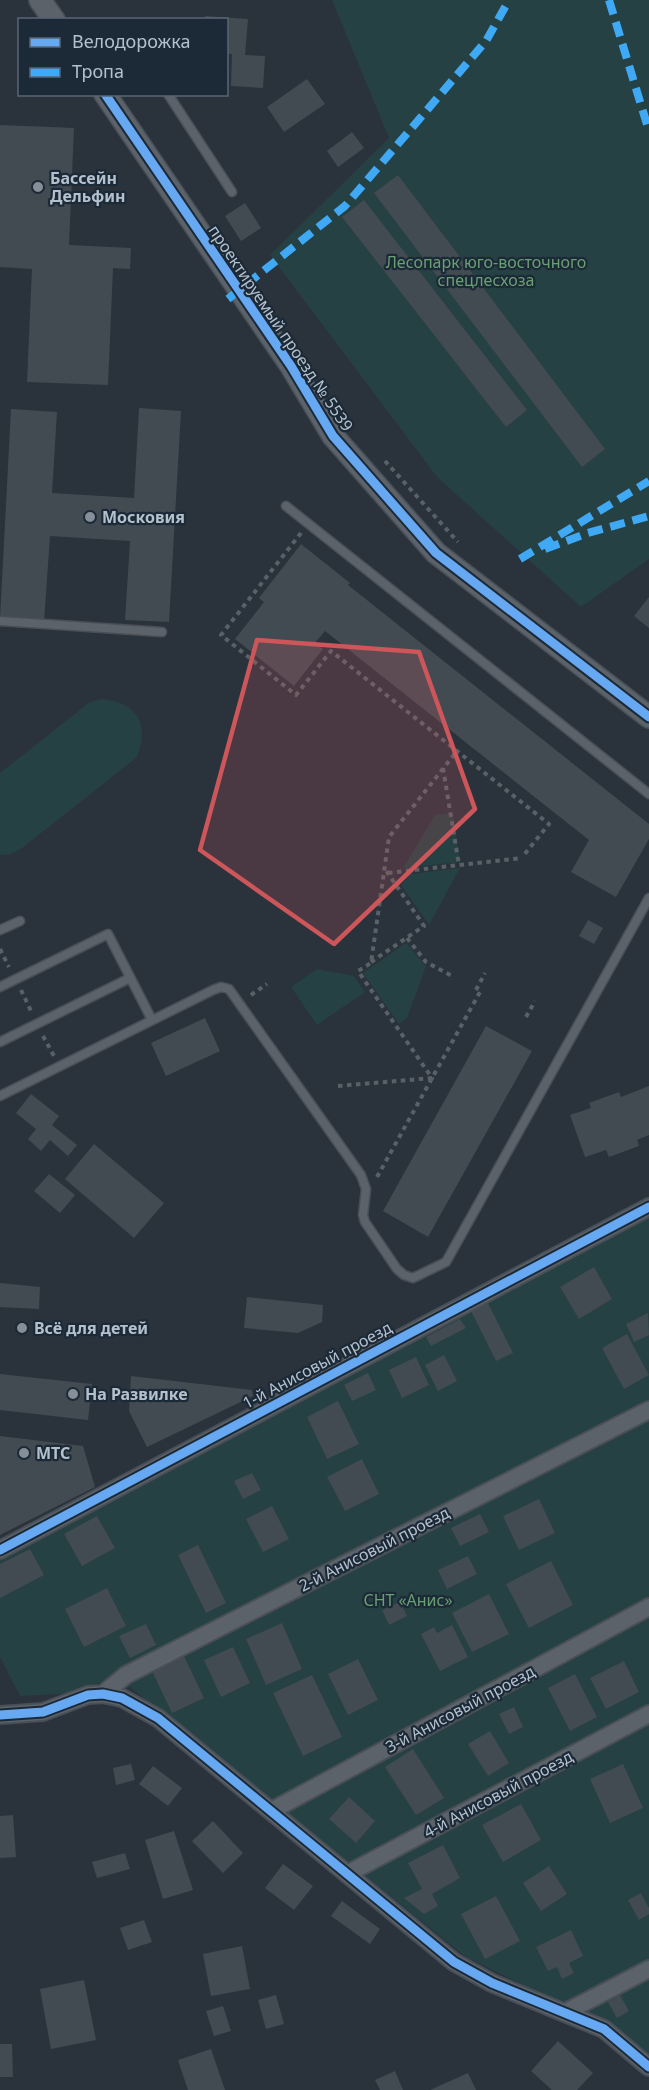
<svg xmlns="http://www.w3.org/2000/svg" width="649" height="2090" font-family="'Noto Sans',sans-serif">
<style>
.green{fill:#264143}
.building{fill:#424a52}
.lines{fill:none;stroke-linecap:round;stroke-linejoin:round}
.service-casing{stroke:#494f56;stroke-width:11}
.minor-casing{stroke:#494f56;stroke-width:20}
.tertiary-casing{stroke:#494f56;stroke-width:24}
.path{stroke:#596167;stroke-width:4;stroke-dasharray:4.5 4.5;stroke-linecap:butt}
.service{stroke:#5c6269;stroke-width:8}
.minor{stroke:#5c6269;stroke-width:16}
.tertiary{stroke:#5c6269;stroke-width:21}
.quiet{stroke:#3fa9f5;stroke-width:8;stroke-dasharray:15 8;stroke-linecap:butt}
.cycleway-casing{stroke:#1c2a38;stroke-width:13}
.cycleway{stroke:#66a8f1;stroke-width:9}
.marked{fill:#cc565a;fill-opacity:0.2;stroke:#cc565a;stroke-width:4.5;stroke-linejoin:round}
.poi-dot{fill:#848f9a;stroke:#1c2a38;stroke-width:2}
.labels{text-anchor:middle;stroke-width:4.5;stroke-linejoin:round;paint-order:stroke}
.poi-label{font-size:16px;font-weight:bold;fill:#b5c0cd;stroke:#1c2a38;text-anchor:start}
.park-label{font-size:16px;fill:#69a072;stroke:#1c2a38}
.street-label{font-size:16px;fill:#b5c0cd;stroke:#1c2a38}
</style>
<rect width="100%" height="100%" fill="#2a333c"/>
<path class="green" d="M332,0H649V559L581,607L437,477L270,255L389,138Z
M102,699C137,701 151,727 136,758L22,848L11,854L0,855V773L90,702Z
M453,813L460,862L403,868L435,815Z
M460,868L429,925L401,885L411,874Z
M406,943L426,966L407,1018L399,1024L363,973Z
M317,969L354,976L365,992L317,1025L291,987Z
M649,1196V2056L622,2033L466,1957L130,1687L105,1682L94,1684L75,1693L20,1696L0,1657V1543Z"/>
<path class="building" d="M205,16L248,19L245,55L265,56L263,88L231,86L232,54H226V20H205Z
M307,79L325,104L284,132L267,107Z
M0,125L74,128L69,245L131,248L130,269L113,268L108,385L27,382L32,269L0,267Z
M352,132L364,148L338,167L327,151Z
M398,175L605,449L582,467L374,193Z
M364,200L527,410L506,427L342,217Z
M245,203L261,228L241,241L225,216Z
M139,408L181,411L169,622L125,620L130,541L50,536L44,622L0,619L11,409L57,412L52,493L134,498Z
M301,544L350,583L348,585L649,824V839L616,897L571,872L589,840L325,631L315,643L323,649L294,686L235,639L264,602L259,598Z
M649,597V628L634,616Z
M588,920L603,928L594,944L579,936Z
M205,1018L220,1051L166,1076L151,1043Z
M486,1026L532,1051L428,1237L383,1211Z
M649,1086V1135L637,1140L639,1146L609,1157L606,1150L585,1157L570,1115L591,1108L589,1103L619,1092L621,1097Z
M31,1094L59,1116L52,1125L77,1145L68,1156L50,1140L41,1151L28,1139L36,1129L16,1113Z
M94,1144L164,1203L134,1238L65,1179Z
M49,1174L75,1195L60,1213L34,1191Z
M594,1267L612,1299L579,1319L560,1287Z
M0,1283L40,1287L39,1309L0,1307Z
M247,1297L323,1305L322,1322L298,1333L244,1328Z
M488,1303L513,1353L496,1361L471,1311Z
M648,1313L649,1335L634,1342L626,1324Z
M460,1319L466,1328L431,1346L426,1337Z
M627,1334L649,1375L624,1389L602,1348Z
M444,1355L457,1381L438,1391L425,1365Z
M416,1357L429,1385L402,1398L389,1370Z
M368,1373L376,1390L352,1401L344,1385Z
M0,1374L92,1384L88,1420L0,1410Z
M131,1376L252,1390L253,1396L147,1447L129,1411Z
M338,1401L359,1444L327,1459L307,1417Z
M0,1436L83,1446L95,1487L0,1535Z
M362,1459L379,1494L345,1511L327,1477Z
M252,1473L261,1490L243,1499L234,1481Z
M539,1499L555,1533L519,1550L503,1516Z
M272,1506L289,1539L263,1552L246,1519Z
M480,1514L489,1532L460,1546L451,1528Z
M97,1516L115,1548L82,1566L64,1534Z
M198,1545L226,1603L206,1613L178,1555Z
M30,1549L44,1575L0,1598V1564Z
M468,1556L477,1574L447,1589L438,1570Z
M551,1561L573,1605L529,1628L506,1584Z
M107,1588L126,1626L84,1647L65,1609Z
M489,1594L509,1634L472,1652L452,1613Z
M400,1602L407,1616L389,1625L382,1610Z
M282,1623L302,1669L266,1685L246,1639Z
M146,1624L156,1645L130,1658L119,1636Z
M452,1625L468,1657L440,1671L421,1634L434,1627L437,1633Z
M233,1647L250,1683L221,1697L204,1660Z
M183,1654L204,1698L172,1713L151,1669Z
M358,1659L378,1700L348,1715L328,1674Z
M624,1661L639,1692L606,1709L590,1678Z
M575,1674L597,1717L570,1731L548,1688Z
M312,1675L342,1737L303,1756L273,1693Z
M514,1707L523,1727L509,1734L499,1714Z
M490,1731L509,1763L488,1776L468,1744Z
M413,1749L444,1798L416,1815L385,1767Z
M131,1764L135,1780L116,1785L113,1768Z
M623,1764L643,1808L610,1823L590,1779Z
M153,1766L182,1788L168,1806L139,1784Z
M349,1797L375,1821L356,1843L329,1819Z
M521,1804L541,1840L503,1862L482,1825Z
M13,1815L16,1857L0,1858V1816Z
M213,1821L243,1853L223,1873L192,1841Z
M174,1831L193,1890L163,1899L145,1840Z
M443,1845L460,1878L432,1894L438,1906L424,1914L404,1898L422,1889L408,1863Z
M125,1853L130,1869L97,1878L92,1862Z
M283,1864L313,1886L294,1910L265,1888Z
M549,1866L567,1894L541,1911L523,1883Z
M641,1893L649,1908V1914L639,1920L628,1900Z
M496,1896L520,1941L485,1959L461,1914Z
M342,1901L380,1929L370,1944L331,1916Z
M144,1920L152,1942L128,1950L120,1928Z
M571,1930L583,1956L569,1963L574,1973L562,1979L557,1967L548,1971L536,1947Z
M242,1946L250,1989L211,1996L203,1954Z
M84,1980L96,2040L51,2049L40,1989Z
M276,1995L284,2024L266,2029L258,2000Z
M620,1995L629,2011L617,2018L608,2002Z
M223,2006L231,2031L214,2036L206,2011Z
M558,2041L593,2073L577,2090H552L531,2071Z
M0,2044H12L13,2077H0Z
M211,2049L225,2090H188L178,2060Z
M395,2071L403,2090H380L375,2080Z
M468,2073L476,2090H430Z"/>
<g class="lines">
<g class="service-casing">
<path id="service" d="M168,94L232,192
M286,506L649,794
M0,621L162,632
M0,930L20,921
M0,987L108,934L152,1020
M0,1042L130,978
M0,1096L213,990L221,987L229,989L361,1175L366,1189L363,1215L365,1222L397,1269L404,1275L413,1278L446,1262L649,898"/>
</g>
<g class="minor-casing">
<path id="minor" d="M0,1550L649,1207
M103,1694L126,1675L649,1410
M0,1715L43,1712L88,1695L103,1694L122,1698L158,1718L454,1962L492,1983L604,2029L649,2067
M271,1811L649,1607
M347,1874L649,1714
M566,2012L649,1969"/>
</g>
<g class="tertiary-casing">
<path id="tertiary" d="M40,0L54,20
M105,94L291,366L333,436L436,553L649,717"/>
</g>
<path class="path" d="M385,461L458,542
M301,533L221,635L296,695L331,651L549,824L524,855
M443,768L459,865
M388,873L522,858
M407,938L426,962L452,976
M0,949L9,967
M371,962L424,926L385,869
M21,990L32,1013
M476,990L485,973
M251,995L267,984
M526,1017L535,1001
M43,1036L54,1056
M338,1086L432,1078L358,971L371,963L389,837L457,751
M377,1177L480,992"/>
<use href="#service" class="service"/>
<use href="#minor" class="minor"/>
<use href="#tertiary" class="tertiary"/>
<path class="quiet" d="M609,0L649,131
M228,299L345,206L486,41L509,0
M545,549L588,533L649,516
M520,559L649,481"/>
<g class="cycleway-casing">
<path id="cycleway" d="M105,94L291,366L333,436L436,553L649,717
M0,1550L649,1207
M0,1715L43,1712L88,1695L103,1694L122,1698L158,1718L454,1962L492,1983L604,2029L649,2067"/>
</g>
<use href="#cycleway" class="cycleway"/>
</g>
<path class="marked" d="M257,640L419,652L475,809L334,944L200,850Z"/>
<g class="poi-dot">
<circle cx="38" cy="187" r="6"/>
<circle cx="90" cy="517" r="6"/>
<circle cx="22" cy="1328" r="6"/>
<circle cx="73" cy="1394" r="6"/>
<circle cx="24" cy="1453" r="6"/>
</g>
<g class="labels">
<g class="poi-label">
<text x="50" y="184">Бассейн<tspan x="50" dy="18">Дельфин</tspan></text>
<text x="102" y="523">Московия</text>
<text x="34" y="1334">Всё для детей</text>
<text x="85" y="1400">На Развилке</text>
<text x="36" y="1459">МТС</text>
</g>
<g class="park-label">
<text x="486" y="268">Лесопарк юго-восточного<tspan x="486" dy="18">спецлесхоза</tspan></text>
<text x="408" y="1606">СНТ «Анис»</text>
</g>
<g class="street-label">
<text transform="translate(281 328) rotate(56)" y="6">проектируемый проезд № 5539</text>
<text transform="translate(317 1365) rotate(-28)" y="6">1-й Анисовый проезд</text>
<text transform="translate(374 1549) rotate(-27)" y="6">2-й Анисовый проезд</text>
<text transform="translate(460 1709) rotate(-28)" y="6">3-й Анисовый проезд</text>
<text transform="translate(498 1794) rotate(-28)" y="6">4-й Анисовый проезд</text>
</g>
</g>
<rect x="18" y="18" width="210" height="78" fill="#1c2a38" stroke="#596674" stroke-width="1.5"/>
<rect x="30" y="38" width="30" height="9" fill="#66a8f1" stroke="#596674" stroke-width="1.5"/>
<text x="72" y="48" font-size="18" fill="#b5c0cd">Велодорожка</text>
<rect x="30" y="68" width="30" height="9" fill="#3fa9f5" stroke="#596674" stroke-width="1.5"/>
<text x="72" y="78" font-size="18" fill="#b5c0cd">Тропа</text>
</svg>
